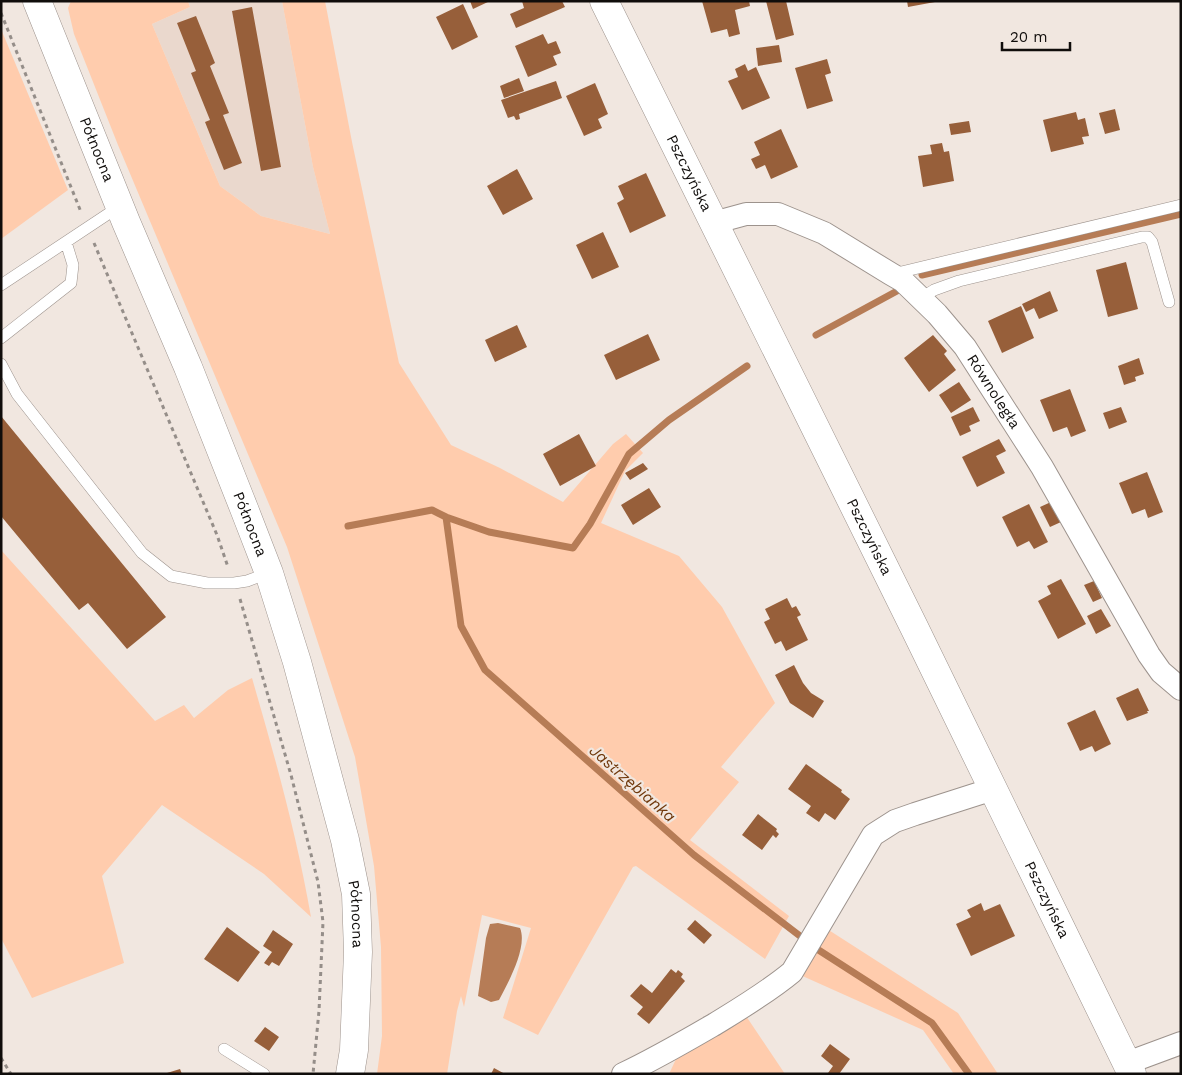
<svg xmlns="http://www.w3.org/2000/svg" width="1182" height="1075" font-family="'Work Sans',sans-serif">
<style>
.built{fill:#ead8cd}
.green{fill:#ffccad}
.water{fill:#b67c56}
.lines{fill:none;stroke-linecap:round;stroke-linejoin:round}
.stream{stroke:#b67c56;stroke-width:7}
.building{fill:#975f3a}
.lane-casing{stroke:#9d938d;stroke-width:12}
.street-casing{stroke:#9d938d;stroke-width:24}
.secondary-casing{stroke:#9d938d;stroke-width:29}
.path{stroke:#958e89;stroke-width:3;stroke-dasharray:4 4;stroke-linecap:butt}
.lane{stroke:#fff;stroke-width:11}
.street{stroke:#fff;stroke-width:22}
.secondary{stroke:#fff;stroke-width:28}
.labels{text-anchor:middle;stroke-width:4.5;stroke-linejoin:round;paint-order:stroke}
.street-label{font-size:15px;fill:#100d0b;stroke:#f1e7e0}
.water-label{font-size:16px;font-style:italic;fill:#70380b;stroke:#f1e7e0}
</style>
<rect width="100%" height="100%" fill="#f1e7e0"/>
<path class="built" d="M188,1H282L313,167L330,234L261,216L220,186L152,24L190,7Z"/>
<path class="green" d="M71,1H188L190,7L152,24L220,186L261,216L330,234L313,167L282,1H325L352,142L399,363L451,445L500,468L563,502L613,444L626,434L643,453L625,471L601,523L679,556L722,607L775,703L721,767L739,782L690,840L789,916L765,959L636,866L633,867L538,1035L503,1018L531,928L482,915L464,1007L461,996L457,1011L447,1074H377L382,1036L381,947L374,866L355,757L287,547L118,145L74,34L68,8Z
M1,29L68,190L1,239Z
M1,550L155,721L184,705L194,718L228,690L252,678C275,757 297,836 311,917L264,874L162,805L102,876L124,963L32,998L1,938Z
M824,927L958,1013L998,1074H954L923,1030L798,974Z
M744,1013L785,1074H669L677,1057Z"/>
<path class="water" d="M498,923L520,928C528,947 508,983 499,1000L491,1002L478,996L486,938L490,924Z"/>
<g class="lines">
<path class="stream" d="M922,275L1181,214
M816,335L897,291
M446,517L489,532L573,548L590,524L629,454L669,420L747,366
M348,526L432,510L446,517L461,626L485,670L694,855L817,949L932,1023L969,1074"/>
</g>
<path class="building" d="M470,1H490L473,9Z
M522,1H562L565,7L516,28L510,14L524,8Z
M702,1H749L750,6L735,10L740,34L729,37L727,29L711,33Z
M766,1H786L794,35L776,40Z
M907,1H935V2L908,7Z
M463,4L478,37L452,50L436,17Z
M252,7L281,167L261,171L232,11Z
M196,16L215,63L210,66L229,113L223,115L242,163L224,170L205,122L210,120L191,73L196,71L177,23Z
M543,34L548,44L556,41L561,53L553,56L557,65L528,77L515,46Z
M779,45L782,62L758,66L756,48Z
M827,59L831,73L825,75L833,101L807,109L795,68Z
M745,64L748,71L756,67L770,98L742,110L728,81L738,77L735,69Z
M519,78L524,91L504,98L500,86Z
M556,81L562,98L519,114L520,119L516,120L514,116L508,118L501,100Z
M595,83L608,114L598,119L602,128L584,136L566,96Z
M1115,109L1120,130L1105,134L1099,113Z
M1076,112L1078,120L1085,118L1089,136L1082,137L1084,144L1051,152L1043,120Z
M969,121L971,132L951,135L949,124Z
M781,129L798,167L771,179L765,165L756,169L751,159L760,155L754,142Z
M942,143L944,152L949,151L954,181L923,187L918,156L932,154L930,145Z
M517,169L533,199L503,215L487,186Z
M646,173L666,216L630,233L617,203L624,199L618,186Z
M603,232L619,267L592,279L576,245Z
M1126,262L1138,309L1108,317L1096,270Z
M1050,291L1058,311L1039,319L1034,308L1026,312L1022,304Z
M1021,306L1034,338L1002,353L988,321Z
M517,325L527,347L495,362L485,340Z
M648,334L660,360L616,380L604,355Z
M933,335L947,351L944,354L956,370L929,392L904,358Z
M1139,358L1144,374L1135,377L1136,381L1124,385L1118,366Z
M959,382L971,400L951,413L939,395Z
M1070,389L1086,431L1071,437L1067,427L1053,432L1040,400Z
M973,407L980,421L969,426L971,431L960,436L951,417Z
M1121,407L1127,422L1109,429L1103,413Z
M1,416L166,617L127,649L88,603L79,610L1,516Z
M579,434L596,466L560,486L543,454Z
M999,439L1006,451L996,456L1005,473L977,487L962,457Z
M643,463L648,469L630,480L625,473Z
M1147,472L1163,512L1148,518L1145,509L1132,514L1119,483Z
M649,488L661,507L633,525L621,505Z
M1051,502L1061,522L1050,527L1040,507Z
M1029,504L1048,542L1034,549L1029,541L1017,547L1002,517Z
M1061,579L1086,624L1058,639L1038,601L1051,594L1047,586Z
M1094,581L1102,598L1093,602L1084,585Z
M787,598L792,608L796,606L801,615L797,617L808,640L786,651L781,641L775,644L764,622L770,619L765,609Z
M1101,609L1111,626L1096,634L1087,616Z
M794,665L803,683L811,693L824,701L813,718L790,703L775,675Z
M1138,688L1149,711H1147L1148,713L1127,721L1116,698Z
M1095,710L1111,744L1095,752L1092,746L1080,751L1067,723Z
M806,764L842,790L841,792L850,799L835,820L825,813L819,822L806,813L811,806L788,789Z
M758,814L777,829L776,831L779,834L776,838L773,835L762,850L742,835Z
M981,903L984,911L1000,904L1015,936L971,956L956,924L971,917L967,910Z
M695,920L712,935L704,944L687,929Z
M227,927L260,952L238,982L204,959Z
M273,930L293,944L279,966L272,962L269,966L264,963L272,952L263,946Z
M671,969L676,973L678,970L683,974L681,977L685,981L649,1024L637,1014L643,1007L630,996L641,984L652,993Z
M265,1027L279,1037L269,1051L254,1041Z
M830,1044L850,1059L839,1074L828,1073L833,1066L821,1056Z
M494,1068L505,1074H491Z
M180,1069L182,1074H167V1073Z"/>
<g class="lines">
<g class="lane-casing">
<path id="lane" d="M893,274L1181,205
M1,285L120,206
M921,298L934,290L959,281L1142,237H1148L1152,242L1169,302
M1,338L71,283L73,265L66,242
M1,364L17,394L142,553L171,576L207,583H234L247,581L269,573
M224,1049L264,1074"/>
</g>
<g class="street-casing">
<g id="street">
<path id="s1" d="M713,223L746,214H778L824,233L891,274L903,281L937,314L965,347L1042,467L1149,655L1161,672L1181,689"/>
<path d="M1127,1063L1181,1043"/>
<path d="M623,1074C655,1059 684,1042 715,1024C741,1008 768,992 792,972L873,835L895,821L915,814L993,789"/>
</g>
</g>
<g class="secondary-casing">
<g id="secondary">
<path id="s2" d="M37,1L126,222L188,367L245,511L269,573L297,662L345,840L356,894L358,952L354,1050L350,1074"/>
<path id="s3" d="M604,1L914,627L1132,1074"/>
</g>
</g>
<path class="path" d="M1,13L81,212
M94,243L217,535L228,567
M240,599L291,775L318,882L323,922L319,1011L313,1074
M1,1058L11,1074"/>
<use href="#lane" class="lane"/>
<use href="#street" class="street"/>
<use href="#secondary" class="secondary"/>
</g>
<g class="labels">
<g class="street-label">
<text dy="5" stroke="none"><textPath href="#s2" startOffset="160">Północna</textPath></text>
<text dy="5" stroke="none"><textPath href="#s3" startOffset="192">Pszczyńska</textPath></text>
<text dy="5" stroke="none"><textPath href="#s1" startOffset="352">Równoległa</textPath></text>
<text dy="5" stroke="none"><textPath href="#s2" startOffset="565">Północna</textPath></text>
<text dy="5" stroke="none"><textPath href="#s3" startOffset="598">Pszczyńska</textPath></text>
<text dy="5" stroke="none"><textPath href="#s3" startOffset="1002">Pszczyńska</textPath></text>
<text dy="5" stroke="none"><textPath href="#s2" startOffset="970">Północna</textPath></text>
</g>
<g class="water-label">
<text transform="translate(633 783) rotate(41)" y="6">Jastrzębianka</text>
</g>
</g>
<rect width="1182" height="1075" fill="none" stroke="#100d0b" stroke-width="5"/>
<path d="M1002 42v8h68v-8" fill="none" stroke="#100d0b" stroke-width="2.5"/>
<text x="1010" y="42" font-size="15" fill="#100d0b" stroke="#f1e7e0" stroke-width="4" paint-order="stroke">20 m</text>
</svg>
